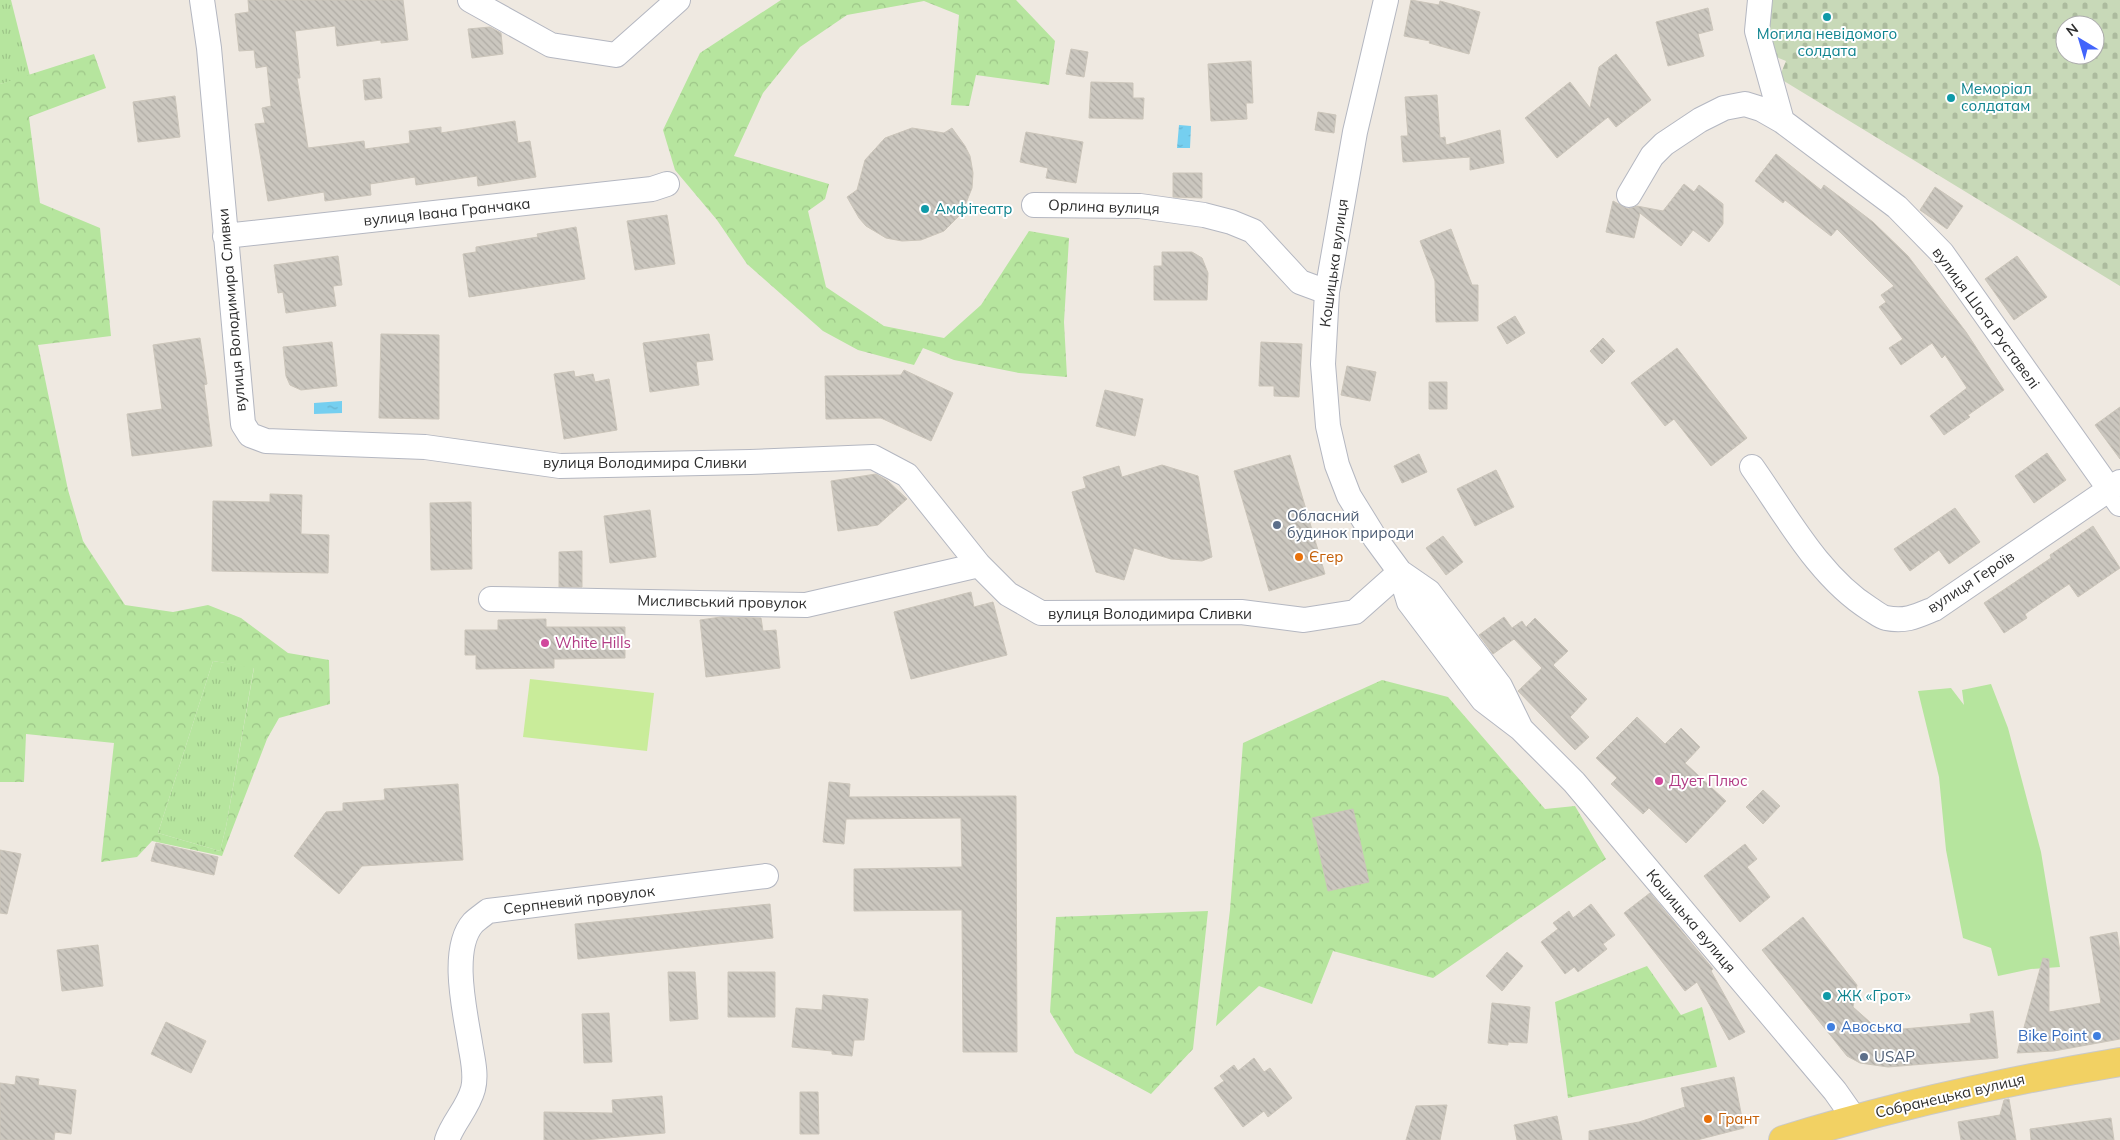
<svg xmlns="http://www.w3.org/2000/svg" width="2120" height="1140" font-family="Mulish,sans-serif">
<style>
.grass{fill:url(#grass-tufts)}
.forest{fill:url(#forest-crowns);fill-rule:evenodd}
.cemetery{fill:url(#cemetery-stones);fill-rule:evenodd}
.garden{fill:#b6e59e}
.pitch{fill:#c9ec9a}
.water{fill:url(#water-ripples)}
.building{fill:url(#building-back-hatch);stroke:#cbc5ba}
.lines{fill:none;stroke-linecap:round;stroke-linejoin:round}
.minor-casing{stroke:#b4b7c1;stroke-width:26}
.major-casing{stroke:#c9c9c9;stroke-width:30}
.minor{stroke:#fff;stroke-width:24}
.major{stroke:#f2d163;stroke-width:28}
.culture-dot{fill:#0f9aa8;stroke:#fff;stroke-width:2}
.service-dot{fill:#5c6f8a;stroke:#fff;stroke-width:2}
.food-dot{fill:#e8710a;stroke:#fff;stroke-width:2}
.hotel-dot{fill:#d1479c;stroke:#fff;stroke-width:2}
.shop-dot{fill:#3f7fe0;stroke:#fff;stroke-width:2}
.labels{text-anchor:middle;stroke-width:4;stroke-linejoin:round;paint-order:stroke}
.culture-label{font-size:15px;fill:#0d838f;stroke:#fff;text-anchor:start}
.street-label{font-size:15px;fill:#2e2e2e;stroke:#fff}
.service-label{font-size:15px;fill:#4e5e75;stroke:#fff;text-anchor:start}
.food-label{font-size:15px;fill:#c56008;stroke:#fff;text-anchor:start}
.hotel-label{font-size:15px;fill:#b23c85;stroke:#fff;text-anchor:start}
.shop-label{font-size:15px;fill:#366cbe;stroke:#fff;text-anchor:start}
</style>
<defs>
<pattern id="grass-tufts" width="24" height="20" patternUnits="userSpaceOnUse" patternTransform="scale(1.25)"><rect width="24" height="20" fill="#b6e59e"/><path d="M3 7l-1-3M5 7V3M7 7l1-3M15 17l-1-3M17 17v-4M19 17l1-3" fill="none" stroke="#9dc588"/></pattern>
<pattern id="forest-crowns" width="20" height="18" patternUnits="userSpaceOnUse" patternTransform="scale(1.25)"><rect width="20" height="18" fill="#b6e59e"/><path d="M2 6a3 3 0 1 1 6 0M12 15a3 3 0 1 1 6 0" fill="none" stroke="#9dc588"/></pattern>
<pattern id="cemetery-stones" width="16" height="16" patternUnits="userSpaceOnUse" patternTransform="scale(1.25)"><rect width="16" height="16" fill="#c8d9b8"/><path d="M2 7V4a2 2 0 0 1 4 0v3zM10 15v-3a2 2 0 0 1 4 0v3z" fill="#acbb9e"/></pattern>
<pattern id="water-ripples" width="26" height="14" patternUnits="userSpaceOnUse" patternTransform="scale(1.25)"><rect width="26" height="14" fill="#75cff0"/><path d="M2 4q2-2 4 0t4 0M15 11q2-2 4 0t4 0" fill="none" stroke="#66b2ce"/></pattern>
<pattern id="building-back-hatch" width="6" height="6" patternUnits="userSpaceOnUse" patternTransform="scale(1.25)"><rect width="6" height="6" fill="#cbc7bf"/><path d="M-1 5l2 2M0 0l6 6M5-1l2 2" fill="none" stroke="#afaba4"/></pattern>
</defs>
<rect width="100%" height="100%" fill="#efe9e1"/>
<path class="grass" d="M0,0H11L30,76L0,84Z
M213,661L254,667L226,827L220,851L158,833Z"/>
<path class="forest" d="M781,0H1016L1055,41L1049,85L976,75L969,106L951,105L959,15L924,1L847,15L800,47L763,93L734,156L829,184L825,199L808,211L826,287L884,326L944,338L981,305L1029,231L1069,238L1064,322L1067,377L1019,373L954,360L923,348L914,365L858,350L823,331L747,264L717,220L675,170L663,130L700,53Z
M94,54L106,88L29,117L40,203L100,228L111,336L38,345L68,490L83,541L125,605L173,612L208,605L241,618L288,653L329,660L330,704L279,718L267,739L222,856L152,841L137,857L101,862L114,743L26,734L24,782H0V84ZM213,661L254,668L226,827L220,851L158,833Z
M1382,680L1448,697L1545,809L1575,806L1606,859L1433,978L1333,951L1312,1004L1259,986L1216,1026L1230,910L1243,743Z
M1208,911L1193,1049L1151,1094L1075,1053L1050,1012L1056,917Z
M1647,966L1681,1015L1702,1007L1717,1067L1568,1098L1555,1002Z"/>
<path class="cemetery" d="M1766,0H2120V286L1779,78L1786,61L1766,53ZM2065,25H2095V55H2065Z"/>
<path class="garden" d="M1991,684L2008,728L2041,852L2060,967L2031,969L1998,976L1991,948L1963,938L1946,850L1939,777L1918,691L1951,688L1964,705L1962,690Z"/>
<path class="pitch" d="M530,679L654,693L647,751L523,737Z"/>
<path class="water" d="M1179,125L1191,126L1190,148H1177Z
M342,401V413L314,414V403Z"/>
<path class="building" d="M248,0H403L408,40L381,43V40L337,46L335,26L295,31L300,78H297L308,148L364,141L365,149L410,143L409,131L441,127V133L515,121L518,143L530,141L536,177L478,186L477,176L416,185L415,177L370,184L371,195L325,201L324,192L268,201L255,124L265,123L262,108L271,106L267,66L256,68L254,50L239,51L235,14L249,12Z
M1411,0L1439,5L1440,1L1480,12L1469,54L1429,43L1430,41L1404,36Z
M1708,8L1713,30L1698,34L1704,56L1668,66L1656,22Z
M490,27L501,33L503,54L472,58L468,29Z
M1071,49L1088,52L1084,77L1066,74Z
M1616,54L1651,100L1616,127L1608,117L1557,158L1525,118L1570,82L1590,108L1599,67Z
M1251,61L1253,103H1246L1247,119L1211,121L1208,64Z
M380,78L382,98L365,100L363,80Z
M1091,82L1133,83V98H1144L1143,119L1089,118Z
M1437,95L1440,138L1445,137L1446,145L1500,130L1504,163L1470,170V157L1403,162L1401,136H1408L1405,97Z
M175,96L180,137L138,142L133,102Z
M1318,112L1336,115L1334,133L1315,130Z
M912,128L944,133L952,128L965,146L970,156L973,173L972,188L962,213L944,231L921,240L902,241L886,238L866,226L859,218L847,197L857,190L865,160L885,138Z
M1026,132L1083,142L1076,183L1046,178L1048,168L1020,162Z
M1776,154L1821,190L1824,185L1873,222L1908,256L1966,332L2004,390L1968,415L1970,417L1944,435L1930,416L1967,388L1945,355L1942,358L1932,343L1901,365L1889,348L1903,339L1879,307L1886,302L1881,295L1894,286L1837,229L1831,236L1785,200L1783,203L1755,181Z
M1173,173H1202V198L1173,197Z
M1684,184L1694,192L1699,185L1723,204V224L1709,242L1693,230L1681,246L1640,213L1634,238L1606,232L1613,201L1628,209L1637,206L1663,211Z
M1935,187L1963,206L1947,229L1920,210Z
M667,215L675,264L635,270L627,221Z
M576,227L585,279L469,297L463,254L476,252V247L538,237L537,234Z
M1451,229L1472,285H1478V321L1436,322L1435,281L1420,241Z
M1162,252H1192L1202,258L1208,273L1207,300H1154V266H1162Z
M338,256L342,285L333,286L336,306L286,313L283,292L278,293L274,265Z
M2017,256L2047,297L2014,320L1985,279Z
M1515,316L1525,333L1507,344L1497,327Z
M381,334L439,335V419L379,418Z
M709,334L713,360L696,362L699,385L650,392L643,343Z
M200,338L207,384L204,385L212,446L132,456L127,414L162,409L153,345Z
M1603,338L1615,351L1602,364L1590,351Z
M332,342L337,386L301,390L290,385L286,376L283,347Z
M1261,342L1302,344L1299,397L1274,396V386H1259Z
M1677,348L1747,438L1711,466L1674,419L1665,426L1631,383Z
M1347,366L1376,372L1370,401L1341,395Z
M904,370L953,393L931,441L881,418L826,419L825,376L901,375Z
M574,371L575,377L593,374L595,382L609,379L617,430L564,439L554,374Z
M1429,382H1447V409H1429Z
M1105,390L1143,399L1135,436L1096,426Z
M2120,407V459L2095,425Z
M2047,453L2066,480L2034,503L2015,476Z
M1419,454L1427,472L1402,483L1394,466Z
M1290,455L1325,574L1269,591L1234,471Z
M1162,465L1198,476L1212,557L1202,561L1171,559L1134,548L1124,580L1096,572L1072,492L1086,488L1083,477L1119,466L1122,477Z
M1496,470L1514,507L1475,526L1457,489Z
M876,474L888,481L907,499L878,525L838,531L831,481Z
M270,494L302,495L301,534L329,535L328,573L212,571L213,501L270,502Z
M471,502L472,569L431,570L430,503Z
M1955,508L1980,542L1949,564L1939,550L1910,571L1894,549Z
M650,510L656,557L610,563L604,516Z
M2093,526L2120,568L2078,597L2069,584L2025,614L2027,618L2004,633L1984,603L2051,558L2050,555Z
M1443,536L1463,562L1446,575L1426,548Z
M582,551V587H559V552Z
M971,592L974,607L993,602L1007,655L911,679L894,612Z
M721,617L761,618L763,631L776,630L780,668L706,677L700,620Z
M1504,617L1512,628L1522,621L1526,627L1535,618L1568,651L1553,665L1587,699L1570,717L1589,737L1575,750L1518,691L1542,668L1514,639L1493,654L1479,635Z
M546,619V627H625V658L554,659V668L476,669V655H465V630H498V620Z
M1637,717L1665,744L1681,728L1700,747L1685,763L1726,801L1686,843L1649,808L1643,814L1611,784L1617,778L1596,758Z
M829,782L850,784L849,797L1016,796L1017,1052H963L962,910L854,911V869L962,867L961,818L846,819L844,844L823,842Z
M458,784L463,860L362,866L339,894L294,856L326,812L343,811V803L385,800L384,789Z
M1763,790L1780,806L1763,824L1746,807Z
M1353,809L1369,882L1328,891L1312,818Z
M156,843L218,857L214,875L151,861Z
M1745,844L1757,859L1747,867L1770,897L1740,922L1704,876Z
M0,850L21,854L7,914L0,913Z
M1650,893L1713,969L1711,971L1745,1032L1729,1040L1697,982L1685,991L1624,913Z
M770,904L773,938L578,959L575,924Z
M1591,904L1615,935L1603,944L1607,949L1578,972L1574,967L1565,974L1541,942L1558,929L1553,923L1569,911L1573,918Z
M1803,917L1857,985L1853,1007L1880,1031L1971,1023L1970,1014L1993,1011L1998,1058L1888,1067L1860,1063L1847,1056L1762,950Z
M2117,932L2120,952V1039L2054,1051L2017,1053L2043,958L2049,959V1012L2101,1003L2090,937Z
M98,945L103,986L62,991L57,950Z
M1507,952L1523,966L1502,991L1486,976Z
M668,972H695L698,1019L670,1021Z
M728,972H775V1017H728Z
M823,995L868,999L864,1040H854L852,1056L832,1054V1051L792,1047L796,1008L822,1010Z
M1492,1003L1530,1007L1527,1043L1508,1042V1045L1488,1043Z
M609,1013L612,1062L584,1063L582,1014Z
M166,1022L206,1041L191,1073L151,1054Z
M1254,1058L1264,1072L1270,1068L1292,1098L1268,1117L1264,1111L1243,1127L1214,1088L1224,1081L1220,1076L1234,1065L1238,1071Z
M16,1076L39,1079L38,1085L76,1090L71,1134L55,1132L54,1140H0V1083L15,1085Z
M1734,1077L1744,1128L1697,1140H1589V1131L1639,1122L1685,1107L1681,1088Z
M800,1092H818L819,1134H800Z
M662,1096L665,1133L584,1140H544V1112L613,1113L612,1100Z
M2009,1099L2016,1140H1961L1958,1122L2000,1115L2004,1100Z
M1447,1105L1440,1140H1406L1416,1106Z
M1557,1116L1562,1140H1517L1514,1125Z
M2111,1118L2114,1140H2031L2030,1129Z"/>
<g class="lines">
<g class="minor-casing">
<path id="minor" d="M202,0L209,48L243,424L250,435L266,441L425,447L560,466L750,462L873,457L907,475L979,565L1008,594L1041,613L1241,612L1304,620L1355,612L1400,572
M470,0L551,45L616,55L678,0
M1386,0L1355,132L1327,292L1323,364L1328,426L1337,465L1349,496L1375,538L1400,572L1429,592L1500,686L1521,729
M1760,0L1757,31L1782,121
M1629,195L1652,156L1664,144L1700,120L1724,108L1745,104L1761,109L1782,121L1897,207L1942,253L2120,504
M1034,205L1140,206L1204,215L1231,222L1253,231L1300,282L1327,292
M225,236L652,189L667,184
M1752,467C1786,515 1819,577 1870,609C1875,612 1881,617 1886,618C1906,622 1917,616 1934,609L2120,482
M1400,572L1409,602L1483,700L1521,729L1574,782L1835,1091L1854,1118
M491,599L806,605L979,565
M447,1140C453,1122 468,1108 473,1089C477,1074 472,1057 470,1043C465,1012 450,949 473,923C477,919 483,915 488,911L766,876"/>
</g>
<g class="major-casing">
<path id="major" d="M1783,1140C1893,1106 2006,1081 2120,1062"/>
</g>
<use href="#minor" class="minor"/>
<use href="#major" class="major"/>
</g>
<g class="culture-dot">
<circle cx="1827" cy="17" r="5"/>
<circle cx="1951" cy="98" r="5"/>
<circle cx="925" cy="209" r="5"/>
<circle cx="1827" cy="996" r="5"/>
</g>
<g class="service-dot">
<circle cx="1277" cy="525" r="5"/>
<circle cx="1864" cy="1057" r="5"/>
</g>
<g class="food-dot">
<circle cx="1299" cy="557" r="5"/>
<circle cx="1708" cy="1119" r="5"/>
</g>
<g class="hotel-dot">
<circle cx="545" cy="643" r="5"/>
<circle cx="1659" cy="781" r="5"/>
</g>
<g class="shop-dot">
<circle cx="1831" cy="1027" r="5"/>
<circle cx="2097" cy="1036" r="5"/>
</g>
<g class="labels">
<g class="culture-label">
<text x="1827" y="39" text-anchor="middle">Могила невідомого<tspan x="1827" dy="17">солдата</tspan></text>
<text x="1961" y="94">Меморіал<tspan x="1961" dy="17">солдатам</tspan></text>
<text x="935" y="214">Амфітеатр</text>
<text x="1837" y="1001">ЖК «Грот»</text>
</g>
<g class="street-label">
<text transform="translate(1104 207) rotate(2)" y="5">Орлина вулиця</text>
<text transform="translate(447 212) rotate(-6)" y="5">вулиця Івана Гранчака</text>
<text transform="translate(1334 263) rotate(-82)" y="5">Кошицька вулиця</text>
<text transform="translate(232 310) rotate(-95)" y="5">вулиця Володимира Сливки</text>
<text transform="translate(1986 318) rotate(54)" y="5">вулиця Шота Руставелі</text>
<text x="645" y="468">вулиця Володимира Сливки</text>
<text transform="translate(1971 582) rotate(-33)" y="5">вулиця Героїв</text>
<text transform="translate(722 602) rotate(1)" y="5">Мисливський провулок</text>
<text x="1150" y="619">вулиця Володимира Сливки</text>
<text transform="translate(579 900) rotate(-7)" y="5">Серпневий провулок</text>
<text transform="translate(1691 921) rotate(50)" y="5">Кошицька вулиця</text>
<text transform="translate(1950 1096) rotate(-13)" y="5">Собранецька вулиця</text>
</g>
<g class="service-label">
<text x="1287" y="521">Обласний<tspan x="1287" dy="17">будинок природи</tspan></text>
<text x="1874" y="1062">USAP</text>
</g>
<g class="food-label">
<text x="1309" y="562">Єгер</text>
<text x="1718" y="1124">Грант</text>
</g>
<g class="hotel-label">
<text x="555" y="648">White Hills</text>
<text x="1669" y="786">Дует Плюс</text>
</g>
<g class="shop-label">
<text x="1841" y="1032">Авоська</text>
<text x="2087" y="1041" text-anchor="end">Bike Point</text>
</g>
</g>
<g transform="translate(2080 40) rotate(322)"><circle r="24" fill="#ffffff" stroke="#ababab"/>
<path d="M0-4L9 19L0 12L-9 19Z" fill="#4264fb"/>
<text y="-8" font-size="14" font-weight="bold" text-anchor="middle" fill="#2e2e2e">N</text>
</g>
</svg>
